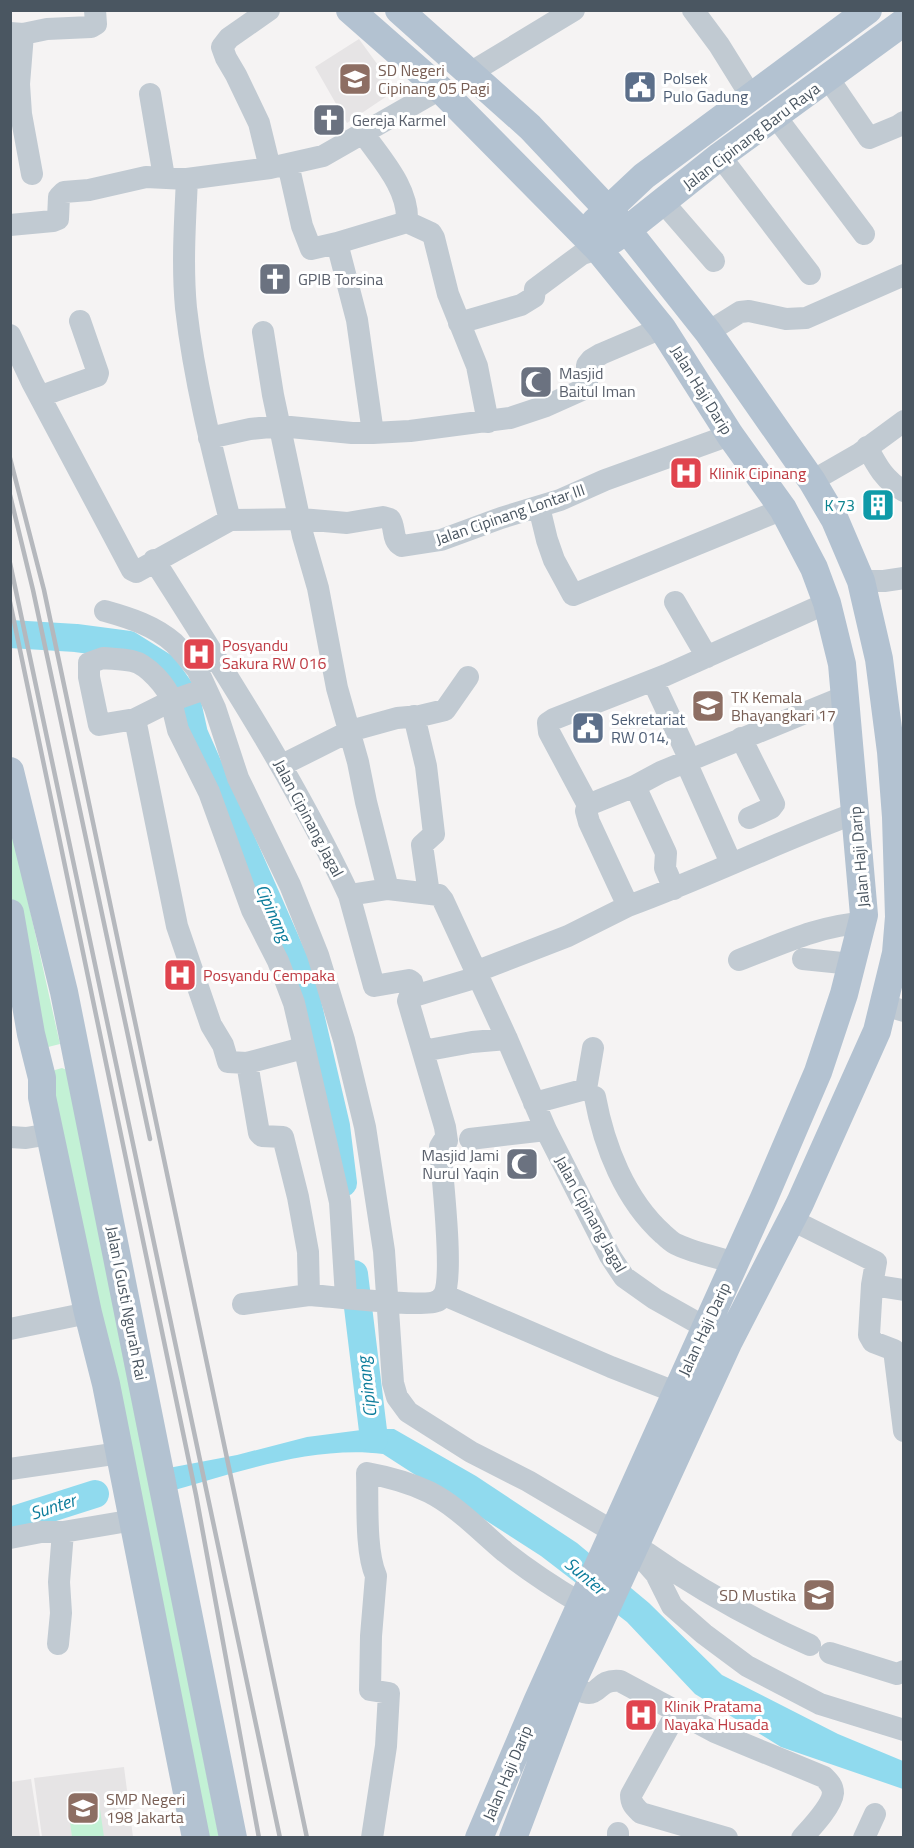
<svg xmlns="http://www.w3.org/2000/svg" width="914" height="1848" font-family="'Titillium Web',sans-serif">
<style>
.education{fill:#e6e4e5}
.green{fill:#c3f1d5}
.water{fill:#90daee}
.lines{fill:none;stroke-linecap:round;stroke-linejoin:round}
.river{stroke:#90daee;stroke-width:28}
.minor{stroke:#c1cad2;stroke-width:22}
.major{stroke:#b3c2d1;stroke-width:28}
.rail{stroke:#b5b8bd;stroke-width:4.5}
.labels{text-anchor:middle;stroke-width:6;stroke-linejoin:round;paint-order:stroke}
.education-label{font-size:16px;fill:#785e54;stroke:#fff;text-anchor:start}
.service-label{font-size:16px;fill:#4e5e75;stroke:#fff;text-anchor:start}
.worship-label{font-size:16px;fill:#5b616d;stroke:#fff;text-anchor:start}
.street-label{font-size:16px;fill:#4a5661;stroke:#fff}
.health-label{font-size:16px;fill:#be3a42;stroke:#fff;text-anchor:start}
.culture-label{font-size:16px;fill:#0d838f;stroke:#fff;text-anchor:end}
.water-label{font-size:18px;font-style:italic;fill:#0c7c9b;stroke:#fff}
</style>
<rect width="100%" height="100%" fill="#f5f3f3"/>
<path class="education" d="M359,39L396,90L347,123L315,67Z
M124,1767L133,1837H42L34,1778Z
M31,1779L40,1837H11V1782Z"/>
<path class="green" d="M10,821L60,1044L48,1047L11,913Z
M62,1068L67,1070L219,1837H196L46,1076L55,1070Z
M99,1802L104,1837H72L68,1806Z"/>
<path class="water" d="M369,1429H394L476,1476L577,1543L649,1603L722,1675L838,1734L903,1761V1789L781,1747L695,1694L627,1622L541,1556L383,1454C312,1445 232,1474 164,1493L158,1470L237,1455L307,1437Z"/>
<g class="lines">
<path class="river" d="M10,634L76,638L129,645L164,667L186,698L194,734L301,976L336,1126L343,1183
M354,1274L374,1439
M10,1521L95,1494"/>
<path class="minor" d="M269,10L229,38L222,47L226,58L236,75L259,123L270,168
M693,10L719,45L752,98
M10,33L23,34L47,29L91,27L96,24L95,10
M23,34L19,84L21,114L32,174
M470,73L574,10
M828,78L869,138L898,126L904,122
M150,94L164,177
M776,117L864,234
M363,133C381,159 409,188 407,222L431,233L434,238L448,294L477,366L488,422
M720,156L810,274
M288,164L302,226L311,249L337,243
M663,202L714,261
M10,225L53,221L58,219L59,197L64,192L89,190L146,177L187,179
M459,323L521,305L534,297L535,289L582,254L598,249
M263,332L273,395L303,536L318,588L337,688L358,762L366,802L388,889
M708,332L740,312L749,311L786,319L806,318L904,275
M10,335L32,382L132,570L136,572L230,520C212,450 194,379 186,308C182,265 185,222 187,179L270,168L323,156L440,89
M41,396L97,376L98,373L80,321
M373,433L357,320L337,243L407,222
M209,438L250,429L280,426L352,433H373L410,431L510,418L546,406L584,389L587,383V365L591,360L601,354L662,328
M867,447C877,466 885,481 904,491
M812,481L859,454L904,421
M539,507L547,540L554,560L573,595L783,509
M230,520L301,519L347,523L383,517L390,519C396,528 391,540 402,546L441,540L501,518L560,500L605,480L730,435
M154,560C223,669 294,778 349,895L388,889L439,895L443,900L507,1039L546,1130L610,1256L624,1277L655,1299L719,1335
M861,581H884L904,578
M675,602L707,657
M827,603L666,675L554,719L548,723L549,732L588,805L635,786L661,772L846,696
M105,611C130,618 155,626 174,643C182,651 189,660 197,669
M215,655L197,669L215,708L238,778L290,885L318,955L344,1040L365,1127L384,1251L393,1383L397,1397L408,1412L471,1452L528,1481L614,1532
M103,658C112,659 122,659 132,661C147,664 168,687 171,701L135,719L99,725L89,677V663Z
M653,681L690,760
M205,689L171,701L178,730L209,792L252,910L278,961L294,1003L340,1202L346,1297
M414,716L426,766L434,834L422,845L429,894
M135,719L177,926L211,1025L223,1045L228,1062L247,1063L259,1133L262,1136L283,1137L298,1197L308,1252L309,1295C329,1296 425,1308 437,1301C440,1300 442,1297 444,1295C454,1275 442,1175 440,1147L443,1142L447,1141L445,1127L408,1001L409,998L415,994L412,982L409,980L374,986L349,895
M741,738L774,804L771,808L749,818
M686,762L731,863
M282,765L350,731L397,718L420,716L445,710L468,677
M635,786L666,853L665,868L674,889
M588,805L586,811L589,822L628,906C705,878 779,841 856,813
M803,959L852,964
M739,960C779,945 820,925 863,923
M475,972L568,936L628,906
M414,996L478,977
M884,1005L904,1011
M423,1051L472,1042L507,1039
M247,1063L303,1048
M595,1097C604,1146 625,1200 663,1234C668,1238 672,1243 678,1245C695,1253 716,1257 735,1263
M534,1103L586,1089L593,1048
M10,1137L26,1138L50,1134
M470,1139L546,1130
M792,1217L802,1225L876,1262L872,1285L869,1335L873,1342L894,1350L904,1431
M872,1285L904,1290
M444,1295L611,1367L675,1392
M243,1304L309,1295
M10,1329L88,1313
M10,1469L120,1453
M10,1538L41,1532H63L134,1520
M634,1549L656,1574L672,1606L704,1634L747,1666L820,1704L904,1730
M647,1553C698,1589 752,1619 810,1645
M58,1644L61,1613L59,1582L63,1532
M830,1653L897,1674L904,1671
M570,1687C576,1689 584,1693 589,1693C600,1693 599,1679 620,1681L715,1732L824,1777C829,1782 833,1786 833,1793C832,1806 811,1828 802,1838
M677,1712L631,1795C631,1804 635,1807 641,1813L727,1838
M372,1838L386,1746L389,1693L370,1690L371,1636L376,1576C365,1551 368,1501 367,1473C389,1477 408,1482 429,1492C457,1506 481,1532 505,1552C529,1571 555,1588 582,1604
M618,1838V1833
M864,1838L875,1814"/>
<path class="major" d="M350,10L440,89L598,249L662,328L730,435L783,509L814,568L827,603L842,664L864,915L844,994L818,1072L764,1198L537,1702L479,1838
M399,10L530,127L627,230L708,332L812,481L835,520L861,581L879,659L891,752L896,817L899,917L896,953L877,1031L800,1203L729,1341L570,1687L513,1838
M595,222L644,176L868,10
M612,240L627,230L720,156L904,22
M10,771L64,992L233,1838
M10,913L31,1034L42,1078V1097L88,1313L106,1384L196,1838"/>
<path class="rail" d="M10,458L44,590L307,1838
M10,495L33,590L150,1139
M10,563L280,1838
M10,602L196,1495L259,1838"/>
</g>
<defs>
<g id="school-square" transform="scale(1.725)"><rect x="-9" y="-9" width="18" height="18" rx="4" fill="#8d6e63" stroke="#fff"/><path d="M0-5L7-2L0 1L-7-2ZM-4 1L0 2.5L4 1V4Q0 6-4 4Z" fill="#fff"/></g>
<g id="civic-square" transform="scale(1.725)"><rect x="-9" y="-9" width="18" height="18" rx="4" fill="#5c6f8a" stroke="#fff"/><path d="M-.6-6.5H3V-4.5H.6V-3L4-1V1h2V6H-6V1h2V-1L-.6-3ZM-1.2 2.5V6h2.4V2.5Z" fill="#fff"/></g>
<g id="church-square" transform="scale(1.725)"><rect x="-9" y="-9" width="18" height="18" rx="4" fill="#6b7280" stroke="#fff"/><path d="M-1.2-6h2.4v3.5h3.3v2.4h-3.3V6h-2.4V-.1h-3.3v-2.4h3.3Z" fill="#fff"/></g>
<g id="mosque-square" transform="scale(1.725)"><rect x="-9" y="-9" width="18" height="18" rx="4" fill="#6b7280" stroke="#fff"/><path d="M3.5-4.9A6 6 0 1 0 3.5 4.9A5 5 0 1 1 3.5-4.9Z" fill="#fff"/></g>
<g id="hospital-square" transform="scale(1.725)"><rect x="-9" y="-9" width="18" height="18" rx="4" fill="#e0444e" stroke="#fff"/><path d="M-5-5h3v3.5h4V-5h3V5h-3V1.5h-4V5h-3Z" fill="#fff"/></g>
<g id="building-square" transform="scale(1.725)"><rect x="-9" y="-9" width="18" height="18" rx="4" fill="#0f9aa8" stroke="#fff"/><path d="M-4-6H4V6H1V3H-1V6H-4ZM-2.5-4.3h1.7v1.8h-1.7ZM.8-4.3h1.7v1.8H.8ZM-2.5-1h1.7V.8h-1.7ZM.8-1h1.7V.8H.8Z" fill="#fff"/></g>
</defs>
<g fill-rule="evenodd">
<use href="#school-square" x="355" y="79"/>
<use href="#civic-square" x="640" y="87"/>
<use href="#church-square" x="329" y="120"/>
<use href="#church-square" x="275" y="279"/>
<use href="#mosque-square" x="536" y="382"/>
<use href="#hospital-square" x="686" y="473"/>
<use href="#building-square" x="878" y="505"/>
<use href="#hospital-square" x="199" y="654"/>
<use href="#school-square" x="708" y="706"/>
<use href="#civic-square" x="588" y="728"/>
<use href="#hospital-square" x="180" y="975"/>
<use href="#mosque-square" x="522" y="1164"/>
<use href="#school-square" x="819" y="1595"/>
<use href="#hospital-square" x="641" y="1715"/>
<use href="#school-square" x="83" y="1808"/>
</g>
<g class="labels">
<g class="education-label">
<text x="378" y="76">SD Negeri<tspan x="378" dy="18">Cipinang 05 Pagi</tspan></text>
<text x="731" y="703">TK Kemala<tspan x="731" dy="18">Bhayangkari 17</tspan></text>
<text x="796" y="1601" text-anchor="end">SD Mustika</text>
<text x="106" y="1805">SMP Negeri<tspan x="106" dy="18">198 Jakarta</tspan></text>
</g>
<g class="service-label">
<text x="663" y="84">Polsek<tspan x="663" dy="18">Pulo Gadung</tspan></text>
<text x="611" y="725">Sekretariat<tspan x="611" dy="18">RW 014,</tspan></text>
</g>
<g class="worship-label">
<text x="352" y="126">Gereja Karmel</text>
<text x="298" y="285">GPIB Torsina</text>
<text x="559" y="379">Masjid<tspan x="559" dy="18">Baitul Iman</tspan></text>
<text x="499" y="1161" text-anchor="end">Masjid Jami<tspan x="499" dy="18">Nurul Yaqin</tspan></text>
</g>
<g class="street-label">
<text transform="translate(751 136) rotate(-37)" y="6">Jalan Cipinang Baru Raya</text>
<text transform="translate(702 390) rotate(58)" y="6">Jalan Haji Darip</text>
<text transform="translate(510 514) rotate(-19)" y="6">Jalan Cipinang Lontar III</text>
<text transform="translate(309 818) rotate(62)" y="6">Jalan Cipinang Jagal</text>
<text transform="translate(859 857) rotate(-95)" y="6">Jalan Haji Darip</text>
<text transform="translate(591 1214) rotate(61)" y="6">Jalan Cipinang Jagal</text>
<text transform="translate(127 1303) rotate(79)" y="6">Jalan I Gusti Ngurah Rai</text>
<text transform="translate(704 1329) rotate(-65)" y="6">Jalan Haji Darip</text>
<text transform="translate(507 1773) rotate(-67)" y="6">Jalan Haji Darip</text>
</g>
<g class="health-label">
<text x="709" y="479">Klinik Cipinang</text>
<text x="222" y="651">Posyandu<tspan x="222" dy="18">Sakura RW 016</tspan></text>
<text x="203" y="981">Posyandu Cempaka</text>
<text x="664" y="1712">Klinik Pratama<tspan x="664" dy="18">Nayaka Husada</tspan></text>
</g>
<g class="culture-label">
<text x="855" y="511">K 73</text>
</g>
<g class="water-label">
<text transform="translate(273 913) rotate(66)" y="6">Cipinang</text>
<text transform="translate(367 1387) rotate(-97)" y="6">Cipinang</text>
<text transform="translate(53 1507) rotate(-18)" y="6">Sunter</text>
<text transform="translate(585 1576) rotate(40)" y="6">Sunter</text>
</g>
</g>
<rect width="914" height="1848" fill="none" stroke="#4a5661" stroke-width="24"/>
</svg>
